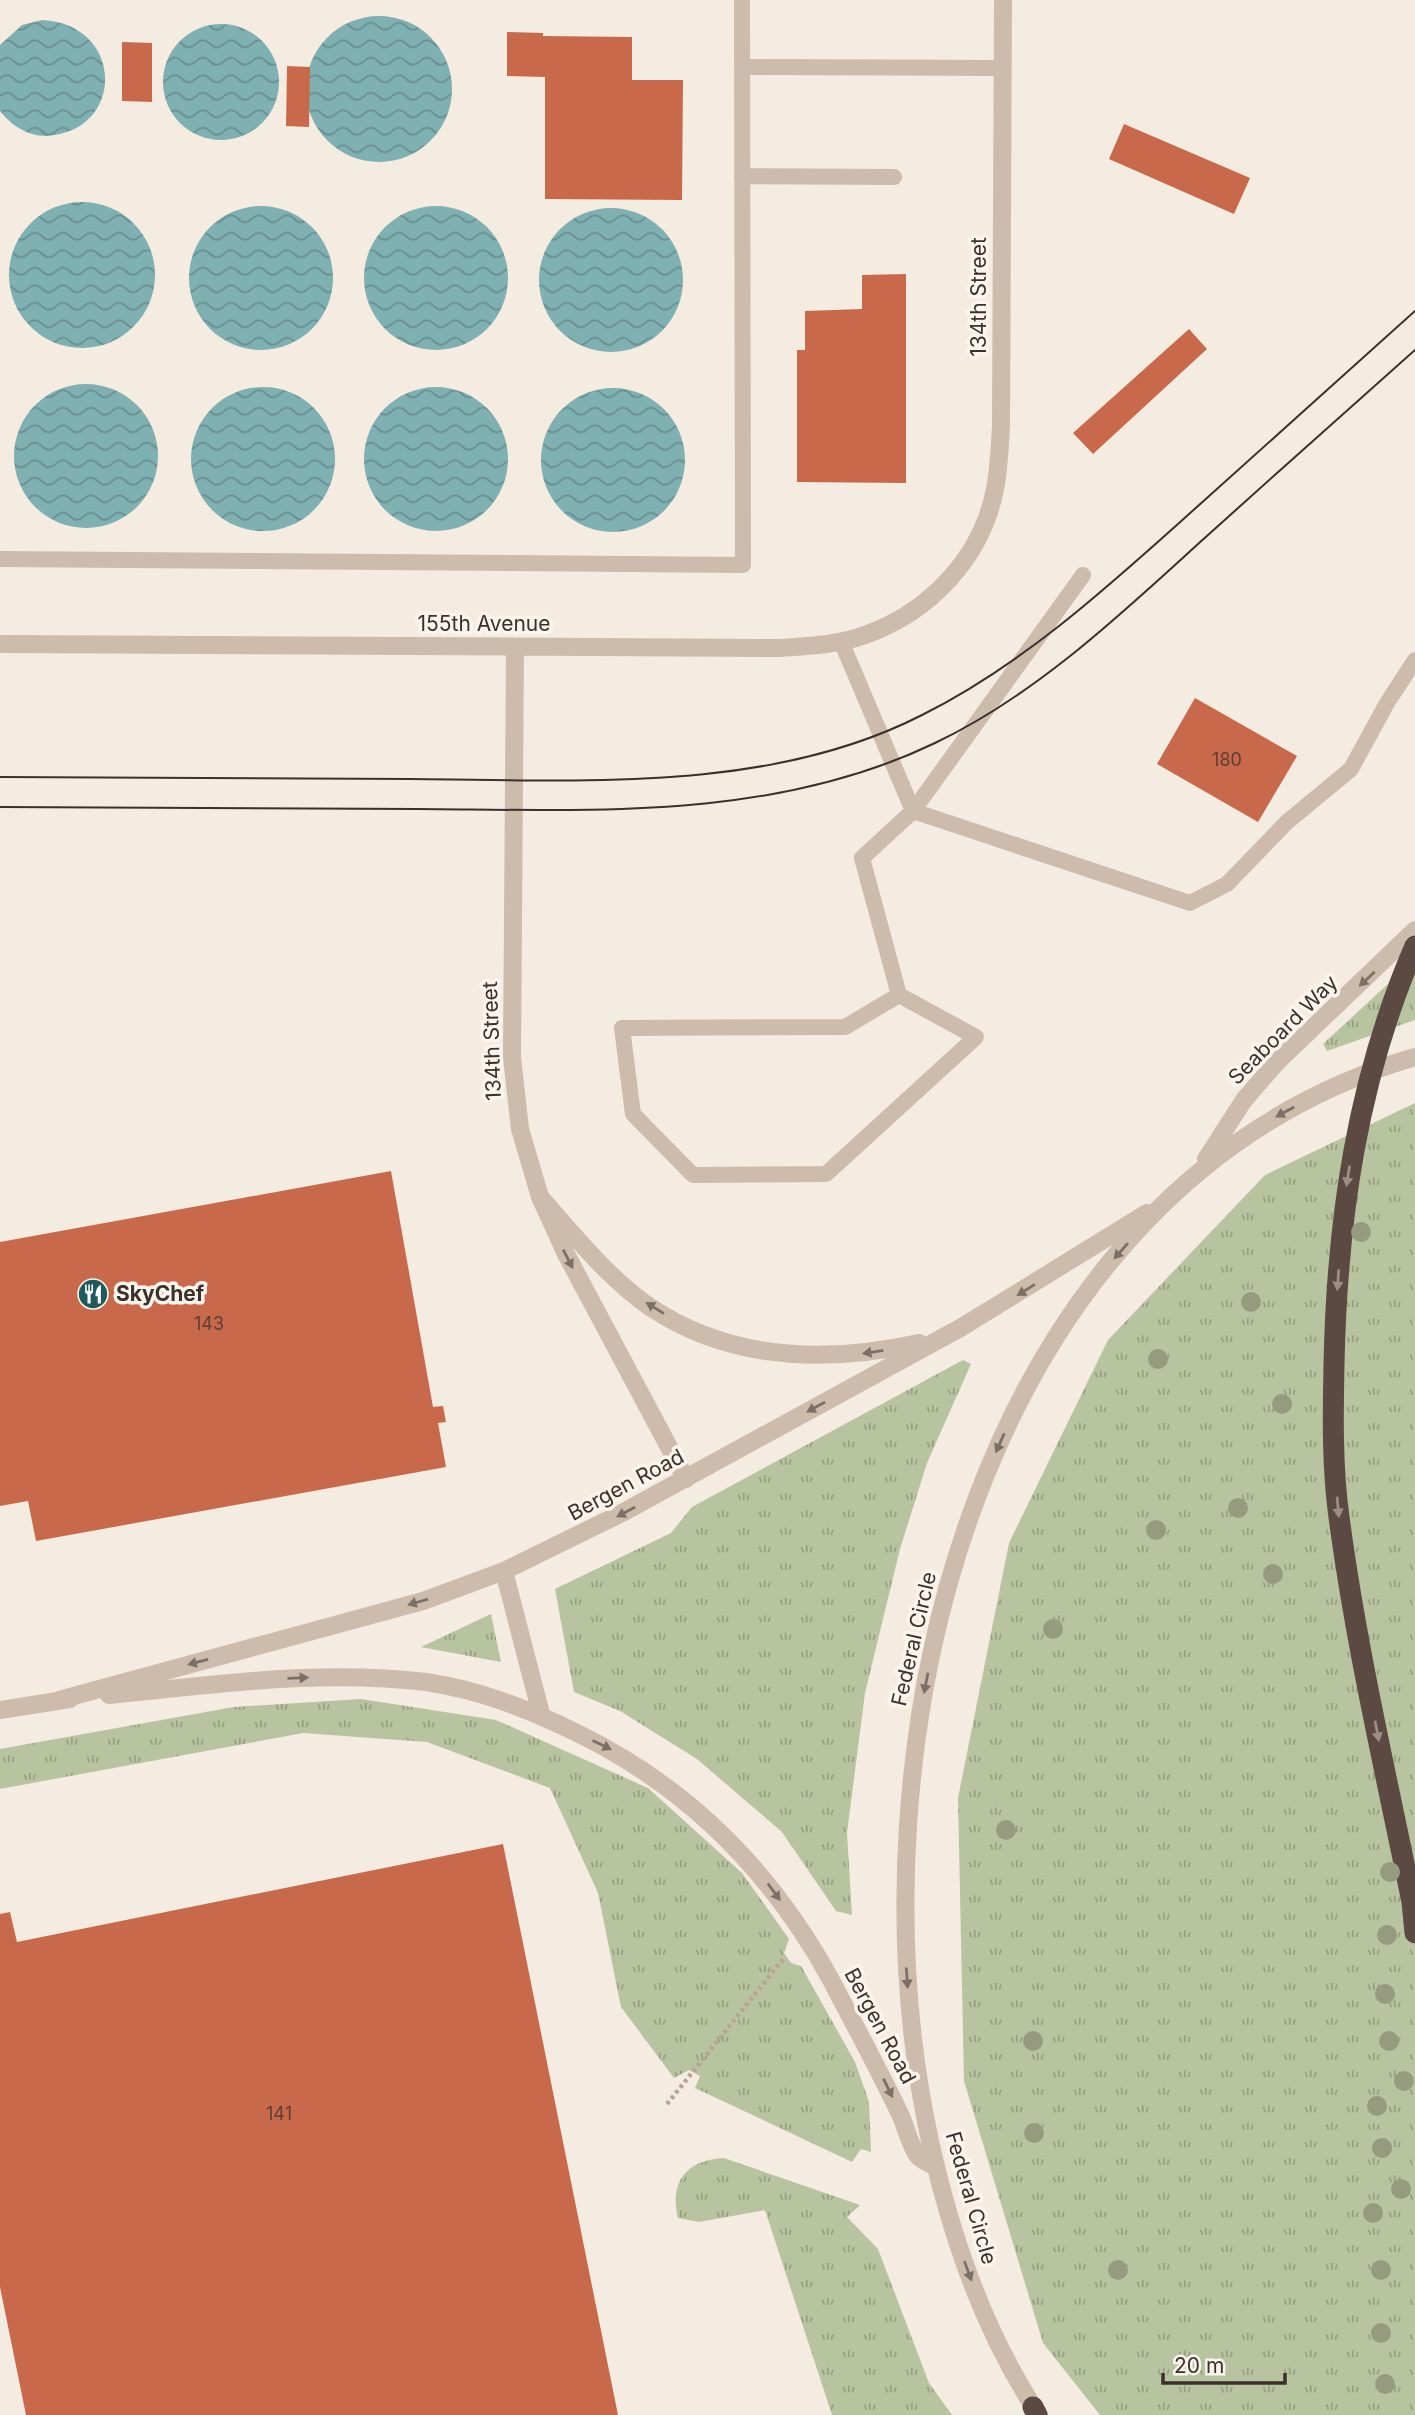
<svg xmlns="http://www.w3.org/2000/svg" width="1415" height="2415" font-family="Inter,sans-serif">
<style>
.grass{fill:url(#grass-tufts)}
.water{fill:url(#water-waves)}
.building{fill:#c8694b}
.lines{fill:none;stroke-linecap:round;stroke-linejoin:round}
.path{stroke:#b9a596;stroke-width:4.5;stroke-dasharray:3.5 3.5;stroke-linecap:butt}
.service{stroke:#cdbbac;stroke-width:16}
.minor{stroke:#cdbbac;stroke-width:18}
.tertiary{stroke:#cdbbac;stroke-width:18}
.motorway{stroke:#5c4a42;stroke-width:21}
.tram{stroke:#3b302b;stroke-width:2}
.tree{fill:#969b7f}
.oneway{fill:#7d6f65}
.oneway2{fill:#9c8e87}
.labels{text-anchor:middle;stroke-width:7;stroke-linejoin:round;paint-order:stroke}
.number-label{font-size:18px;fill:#5e3e33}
.street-label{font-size:21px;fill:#3b302b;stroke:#fbf5ee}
.poi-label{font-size:21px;font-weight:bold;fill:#3b302b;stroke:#fbf5ee;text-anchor:start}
</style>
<defs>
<pattern id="grass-tufts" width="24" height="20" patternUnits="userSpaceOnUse" patternTransform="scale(1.75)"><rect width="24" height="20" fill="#b8c4a0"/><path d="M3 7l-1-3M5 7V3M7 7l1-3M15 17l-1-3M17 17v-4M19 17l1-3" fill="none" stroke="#97a083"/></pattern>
<pattern id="water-waves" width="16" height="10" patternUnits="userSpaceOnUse" patternTransform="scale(1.75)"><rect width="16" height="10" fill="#7fb0b2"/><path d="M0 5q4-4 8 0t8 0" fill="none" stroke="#699091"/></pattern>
</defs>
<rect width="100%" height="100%" fill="#f4ebe1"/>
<path class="grass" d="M1415,959V1020L1327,1051L1323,1044Z
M1415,1103V2415H1100L1043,2343L964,2081L958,1798L1009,1543L1108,1340L1265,1175Z
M963,1360L971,1364L927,1463L900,1549L865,1693L847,1833L852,1915L836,1911L782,1832L697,1759L620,1711L574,1692L555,1589L671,1533L692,1507Z
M491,1614L501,1662L421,1647Z
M361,1699L496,1720L648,1788L742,1873L789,1939L784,1953L791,1963L801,1966L855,2062L869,2102L871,2152L861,2149L852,2162L695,2088L700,2076L689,2070L674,2078L621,2007L598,1893L550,1788L427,1742L303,1733L0,1789V1749L234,1707Z
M724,2158L860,2205L847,2217L878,2249L929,2383L952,2415H832L765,2210L699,2222L678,2218C669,2181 687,2160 724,2158Z"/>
<path class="water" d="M306 89a73 73 0 1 1 146 0a73 73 0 1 1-146 0Z
M42,20C125,24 126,132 46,136C27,136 11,125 0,111V45L22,25Z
M163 82a58 58 0 1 1 116 0a58 58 0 1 1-116 0Z
M9 275a73 73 0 1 1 146 0a73 73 0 1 1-146 0Z
M364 278a72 72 0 1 1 144 0a72 72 0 1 1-144 0Z
M189 278a72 72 0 1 1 144 0a72 72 0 1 1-144 0Z
M539 280a72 72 0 1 1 144 0a72 72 0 1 1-144 0Z
M14 456a72 72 0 1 1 144 0a72 72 0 1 1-144 0Z
M364 459a72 72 0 1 1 144 0a72 72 0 1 1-144 0Z
M191 459a72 72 0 1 1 144 0a72 72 0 1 1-144 0Z
M541 460a72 72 0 1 1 144 0a72 72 0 1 1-144 0Z"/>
<path class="building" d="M507,32L543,33V36L632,37V80H683L682,200L545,199V77L507,76Z
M122,42L152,43V102L122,101Z
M287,66L310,67L309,127L286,126Z
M1124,124L1250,178L1234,214L1109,159Z
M906,274V483L797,482V350H805V311L862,309V275Z
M1189,329L1207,349L1093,454L1073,433Z
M1195,698L1297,756L1258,822L1157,764Z
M391,1171L433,1407L443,1406L446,1422L438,1423L446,1467L36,1541L28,1501L0,1506V1242Z
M503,1844L618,2415H26L0,2287V1914L10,1912L17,1942Z"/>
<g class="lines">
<path class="path" d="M667,2104L784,1958"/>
<path class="service" d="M742,67L1002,68
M742,176L894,177
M0,559L743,565L742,0
M841,641L913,811L1190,903L1227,884L1287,822L1351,769L1387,703L1415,660
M899,995L845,1027L622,1028L633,1114L693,1175L826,1174L976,1037L899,995L862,858L913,811L1083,575"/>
<path class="minor" d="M0,644L780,648C808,646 838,645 865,635C930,612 982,557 995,489C999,468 1000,446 1001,425L1003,0
M515,647L512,1057L520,1129L540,1197L566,1254L686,1479"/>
<path class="tertiary" d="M1206,1159L1244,1100L1277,1062L1415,930
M540,1197C574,1235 608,1278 650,1307C731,1361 828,1363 919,1343
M504,1571L541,1714
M109,1695C214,1685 321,1669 426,1682C480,1690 528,1709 577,1733C688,1787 772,1872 831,1980C854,2024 878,2068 899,2112C906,2125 909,2145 918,2156C922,2161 931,2164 936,2167
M59,1700L423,1601L504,1571L622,1513L962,1327L1147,1213
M0,1710L70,1699
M1039,2415C984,2333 951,2236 930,2141C844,1745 979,1184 1415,1057"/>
<path class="motorway" d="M1415,946C1357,1080 1337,1220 1334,1364C1333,1415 1332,1467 1339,1517C1356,1646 1386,1774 1412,1902L1415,1933
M1033,2407L1037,2415"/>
<path class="tram" d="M0,777C137,778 274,779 410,779C579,780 768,794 922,715C1026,663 1112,583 1198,506C1270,441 1343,376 1415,311
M0,807C139,807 278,808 417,809C593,810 773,821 935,743C1034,696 1118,617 1198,544C1270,479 1343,414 1415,350"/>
</g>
<g class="tree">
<circle cx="1361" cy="1232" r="10"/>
<circle cx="1251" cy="1302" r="10"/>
<circle cx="1158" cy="1359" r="10"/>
<circle cx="1282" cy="1404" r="10"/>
<circle cx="1238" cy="1508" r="10"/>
<circle cx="1156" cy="1530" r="10"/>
<circle cx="1273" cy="1574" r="10"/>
<circle cx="1053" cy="1629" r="10"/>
<circle cx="1006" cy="1830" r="10"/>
<circle cx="1390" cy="1872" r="10"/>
<circle cx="1387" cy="1935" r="10"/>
<circle cx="1385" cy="1994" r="10"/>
<circle cx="1033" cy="2041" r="10"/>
<circle cx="1389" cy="2041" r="10"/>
<circle cx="1404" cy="2081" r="10"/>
<circle cx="1377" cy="2106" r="10"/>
<circle cx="1034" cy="2133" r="10"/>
<circle cx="1382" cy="2148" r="10"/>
<circle cx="1401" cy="2189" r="10"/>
<circle cx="1373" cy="2213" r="10"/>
<circle cx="1118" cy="2270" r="10"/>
<circle cx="1381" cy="2270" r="10"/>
<circle cx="1381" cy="2333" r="10"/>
<circle cx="1385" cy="2384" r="10"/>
</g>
<defs><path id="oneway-solid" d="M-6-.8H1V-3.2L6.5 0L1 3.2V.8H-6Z" transform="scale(1.75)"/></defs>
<g class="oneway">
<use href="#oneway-solid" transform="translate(1367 979) rotate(137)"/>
<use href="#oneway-solid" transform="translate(1285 1112) rotate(151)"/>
<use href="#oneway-solid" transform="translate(1121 1251) rotate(131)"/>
<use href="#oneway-solid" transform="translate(568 1259) rotate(63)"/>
<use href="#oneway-solid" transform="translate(1026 1290) rotate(148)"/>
<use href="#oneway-solid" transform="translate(655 1308) rotate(-148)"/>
<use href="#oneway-solid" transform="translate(873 1352) rotate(171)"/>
<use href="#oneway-solid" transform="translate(816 1407) rotate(151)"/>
<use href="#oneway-solid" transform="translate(1000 1443) rotate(114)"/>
<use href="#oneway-solid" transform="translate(626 1512) rotate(152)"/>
<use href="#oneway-solid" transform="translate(418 1602) rotate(164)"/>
<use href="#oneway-solid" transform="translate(198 1662) rotate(165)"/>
<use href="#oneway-solid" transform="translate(298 1678) rotate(-2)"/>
<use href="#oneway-solid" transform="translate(926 1683) rotate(101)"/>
<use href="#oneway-solid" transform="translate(602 1745) rotate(26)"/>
<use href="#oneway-solid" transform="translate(774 1892) rotate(54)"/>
<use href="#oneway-solid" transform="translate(907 1978) rotate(86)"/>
<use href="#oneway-solid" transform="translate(888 2088) rotate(64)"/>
<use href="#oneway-solid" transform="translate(968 2271) rotate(70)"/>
</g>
<g class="oneway2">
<use href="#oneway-solid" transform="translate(1348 1176) rotate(99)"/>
<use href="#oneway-solid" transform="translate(1338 1280) rotate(94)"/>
<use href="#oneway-solid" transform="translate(1338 1507) rotate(85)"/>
<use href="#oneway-solid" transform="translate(1377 1731) rotate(79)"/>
</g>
<defs>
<g id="restaurant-disc" transform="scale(1.575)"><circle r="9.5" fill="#1f5a5e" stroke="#fbf5ee"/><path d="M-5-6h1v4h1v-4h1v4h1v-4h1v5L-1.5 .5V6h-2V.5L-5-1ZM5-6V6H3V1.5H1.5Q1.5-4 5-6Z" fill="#fff"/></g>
</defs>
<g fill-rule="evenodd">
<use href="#restaurant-disc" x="93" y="1294"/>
</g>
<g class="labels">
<g class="number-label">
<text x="1227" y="766">180</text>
<text x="209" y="1330">143</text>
<text x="279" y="2120">141</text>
</g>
<g class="street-label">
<text transform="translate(979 297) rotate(-90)" y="7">134th Street</text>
<text x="484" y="631">155th Avenue</text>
<text transform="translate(1283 1030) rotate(-45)" y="7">Seaboard Way</text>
<text transform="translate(492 1041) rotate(-92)" y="7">134th Street</text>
<text transform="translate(626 1485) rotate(-28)" y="7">Bergen Road</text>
<text transform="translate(914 1639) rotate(-77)" y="7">Federal Circle</text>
<text transform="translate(880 2026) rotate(62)" y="7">Bergen Road</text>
<text transform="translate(971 2198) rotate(74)" y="7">Federal Circle</text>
</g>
<g class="poi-label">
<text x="116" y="1301">SkyChef</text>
</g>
</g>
<path d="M1163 2373v10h122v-10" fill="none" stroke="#3b302b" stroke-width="3.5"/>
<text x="1174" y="2373" font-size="21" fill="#3b302b" stroke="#fbf5ee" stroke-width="5" paint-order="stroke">20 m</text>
</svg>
